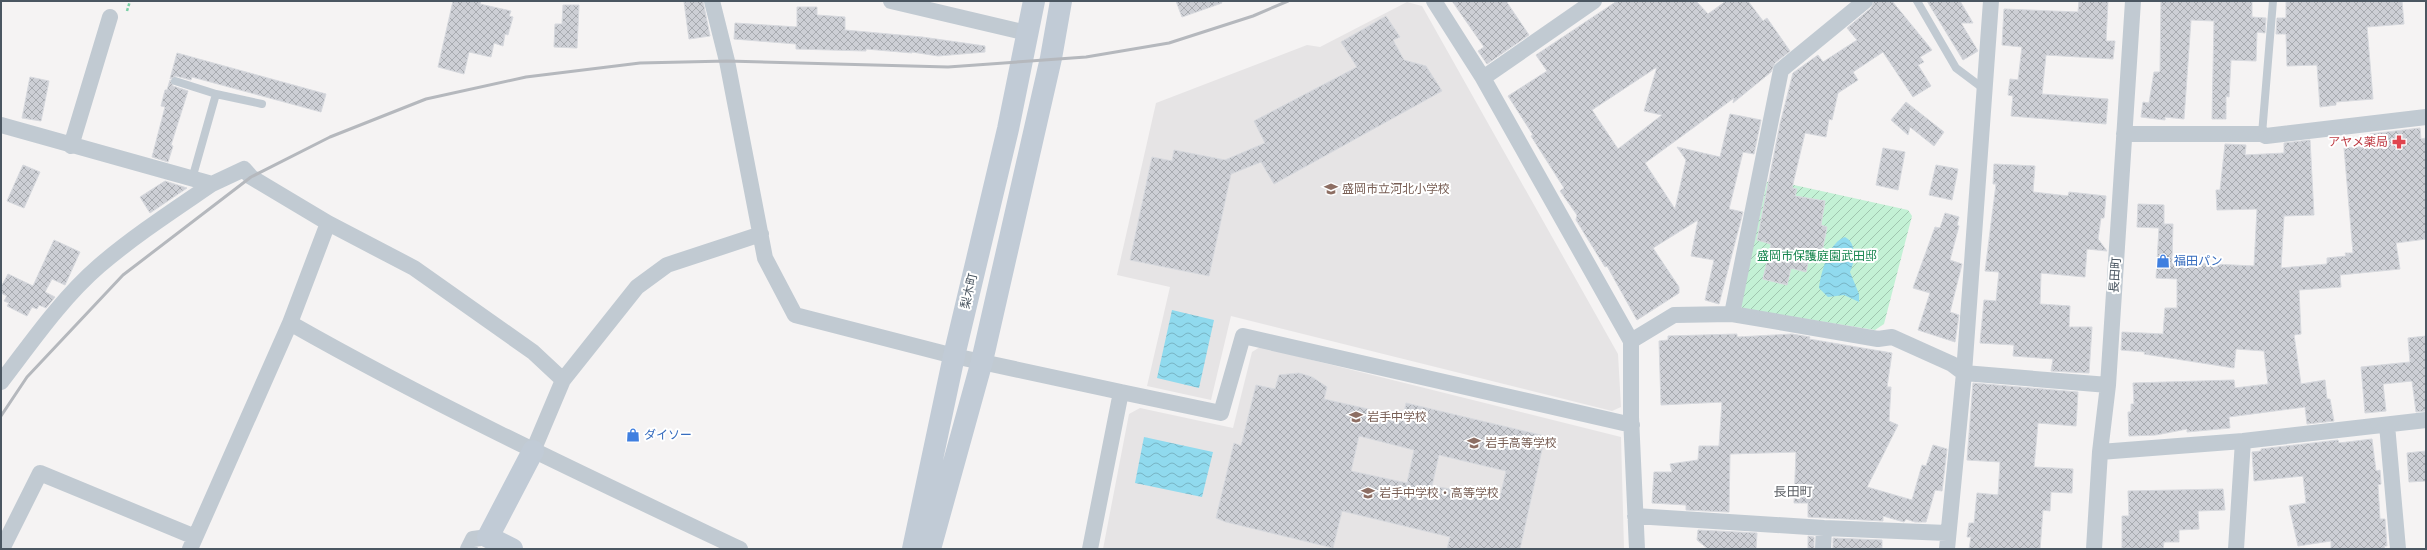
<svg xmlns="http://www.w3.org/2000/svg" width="2427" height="550" font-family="Rubik,'Noto Sans JP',sans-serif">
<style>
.education{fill:#e6e4e5}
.garden{fill:url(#garden-furrows)}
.water{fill:url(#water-waves)}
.building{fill:url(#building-cross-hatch);stroke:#d7d9de;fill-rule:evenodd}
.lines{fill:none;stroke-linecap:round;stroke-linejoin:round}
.path{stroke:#7ad0a6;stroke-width:2.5;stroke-dasharray:3 2;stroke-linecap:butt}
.lane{stroke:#c1cad2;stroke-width:8}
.street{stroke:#c1cad2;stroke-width:16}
.secondary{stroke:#c1cbd6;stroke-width:22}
.rail{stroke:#b5b8bd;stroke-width:3}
.labels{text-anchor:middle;stroke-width:4;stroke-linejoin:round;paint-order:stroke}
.health-label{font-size:12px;fill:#be3a42;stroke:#fff;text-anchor:end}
.education-label{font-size:12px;fill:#785e54;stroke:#fff;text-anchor:start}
.park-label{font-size:12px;fill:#17864f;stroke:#fff}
.shop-label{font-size:12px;fill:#366cbe;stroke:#fff;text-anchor:start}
.street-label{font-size:12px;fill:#4a5661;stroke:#fff}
.neighbourhood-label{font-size:13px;fill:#5f6368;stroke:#fff}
</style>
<defs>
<pattern id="garden-furrows" width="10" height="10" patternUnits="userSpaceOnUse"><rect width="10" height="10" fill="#c3f1d5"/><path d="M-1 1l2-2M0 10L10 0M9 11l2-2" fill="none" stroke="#a0c6b0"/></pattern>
<pattern id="water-waves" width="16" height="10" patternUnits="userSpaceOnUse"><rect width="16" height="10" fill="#90daee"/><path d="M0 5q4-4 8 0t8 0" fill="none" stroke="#78b4c4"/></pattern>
<pattern id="building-cross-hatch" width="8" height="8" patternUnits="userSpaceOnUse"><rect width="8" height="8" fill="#cdcfd5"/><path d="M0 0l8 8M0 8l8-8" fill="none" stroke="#a8abb0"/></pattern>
</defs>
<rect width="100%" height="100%" fill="#f5f3f3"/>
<path class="education" d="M1407,2L1422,6L1618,354L1621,407L1612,411L1231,316L1211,400L1147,386L1170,287L1117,275L1156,103L1307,45L1320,47Z
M1260,347L1621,437L1624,549H1103L1129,414L1140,408L1233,428L1252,352Z"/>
<path class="garden" d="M1771,180L1908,210L1912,216L1884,324L1875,330L1743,309L1740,305L1767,182Z"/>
<path class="water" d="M1845,237C1857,243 1855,262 1850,272L1859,294V302L1844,295L1828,297L1819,288C1821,272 1829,242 1845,237Z
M1172,310L1214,320L1199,388L1157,378Z
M1144,437L1213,452L1202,497L1135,483Z"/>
<path class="building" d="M453,1H481L480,4L511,11L509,16L513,17L508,35L505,34L503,46L494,43L491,57L469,52L464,74L438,67Z
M703,1L710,36L689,39L684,2Z
M1176,1H1221L1222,3L1182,17Z
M1452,1H1506L1529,35L1487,64L1478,51L1484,47Z
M1617,1H1696L1708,14L1726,1H1748L1763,21L1767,18L1790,51L1775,63L1771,72L1733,103L1734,98L1645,163L1675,209L1686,160L1677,147L1720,157L1730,114L1761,120L1754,154L1743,152L1729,209L1743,212L1719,304L1705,300L1714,260L1691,256L1698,220L1653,248L1679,287V293L1637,320L1607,266L1605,267L1576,220L1577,215L1560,191L1564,188L1531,136L1533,135L1508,96L1547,71L1536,55ZM1657,67L1644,111L1662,115L1618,149L1592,110Z
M1874,1H1892L1932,50L1920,57L1924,62L1918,65L1931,86L1913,97L1883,52L1853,72L1858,80L1838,93L1832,120L1829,119L1826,137L1805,133L1792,188L1797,189L1795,196L1825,201L1821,225L1827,227L1822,252L1811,249L1806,272L1791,268L1787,285L1763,279L1771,244L1757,240L1780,124L1793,73L1818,55L1823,62L1857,40L1847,28L1871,8Z
M1927,1H1960L1973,23H1961L1978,51L1963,60Z
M2079,1H2108L2106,41H2115L2113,59L2046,55L2042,94L2108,99L2106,124L2011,116L2013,96L2008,95L2010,79L2018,80L2022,47L2002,45L2004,9L2078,12Z
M2161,1H2252V17L2266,18L2265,33L2257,32L2256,61L2231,60L2229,97L2226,96V119H2212L2214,21L2191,20L2184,119L2165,117V120L2141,117L2143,102L2149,103L2154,72H2160Z
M2286,1H2402L2404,24L2367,27L2373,99L2336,102V105L2320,107L2317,65L2287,66L2286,34H2276L2277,18H2286Z
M563,5H579L577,48L554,47L555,24H562Z
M797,7H817V15L845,17V30L922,37L985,46V52L938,56L912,52V53L866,49V51L796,49V44L734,39L735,23L797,27Z
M1386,16L1400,37L1393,40L1404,60L1426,66L1442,91L1274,184L1261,162L1231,174L1209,276L1130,260L1152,157L1172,161L1174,150L1225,160L1265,143L1254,121L1357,67L1341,42Z
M177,53L326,94L321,112L192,77L191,80L176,76L170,79Z
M30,77L49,81L41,121L22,118Z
M170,80L173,86L188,91L171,145L173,146L168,162L152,157L165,107L161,106L165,90H167Z
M1906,102L1944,132L1934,146L1910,127L1908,135L1891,120Z
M2420,128L2421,139L2426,138V239L2396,243L2400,269L2340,275L2341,287L2299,290L2301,334L2294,335L2301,384L2325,380L2327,399H2330L2334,421L2307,424L2305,407L2229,417L2230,428L2187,432V429L2156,435L2129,436L2128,412H2131V404H2134L2133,383L2234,380L2235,388L2268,384L2264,351L2236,349L2234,368L2144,354L2145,352L2121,350L2122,332L2163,334L2165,308H2177V279L2156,278L2159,228L2137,227L2138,204L2164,205V224H2173L2172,262L2254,266L2257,209L2217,210L2216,190H2220L2225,144L2246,145L2245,155L2284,153V143L2310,140L2314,215L2284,216L2281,268L2327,264V258L2346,256L2345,253H2353L2344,148L2371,146L2370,134Z
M1883,148L1905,152L1898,190L1876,185Z
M1994,164L2035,166L2033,192L2068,196L2069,192L2106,196L2104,218H2101L2098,239L2107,251L2087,249L2085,277L2041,273L2040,304L2070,306L2069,327H2092L2089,373L2051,371L2053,359L2013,356L2014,345L1980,343L1984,300L1996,301L1999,272L1985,271L1996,184H1993Z
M23,165L40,172L24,208L7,201Z
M1936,165L1958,169L1952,200L1929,195Z
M165,181L187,188L150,213L140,197Z
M1945,213L1959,217L1957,225L1959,226L1950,260L1962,264L1950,312L1959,315L1955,342L1918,330L1930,293L1913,288L1935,227L1940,228Z
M54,240L80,252L65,285L52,279L45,292L55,297L46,308L39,305L37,309L32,307L27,316L7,306L9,303L4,301L7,296L1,293V287L8,274L33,286Z
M1737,334V337L1792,334L1810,337L1809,339L1892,353L1887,387H1891L1889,421L1898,425L1867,487L1912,500L1922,465L1926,466L1933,445L1947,449L1942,491L1935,490L1926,522H1915L1906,519L1904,522L1883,516V521L1808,517V503H1794L1796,452L1730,454L1729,512L1686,510V505L1652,503L1654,472H1672L1670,464L1698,460L1699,446H1719L1722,402L1661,405L1659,341L1668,340V336Z
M2426,336V411L2416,412L2412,381L2383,384L2386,411L2365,413L2361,367L2410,362L2408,338Z
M1299,373L1312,377L1327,387L1324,399L1403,417L1406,403L1545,436L1520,549H1447L1450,537L1342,511L1333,548L1226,522L1216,518L1234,443L1241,446L1256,385L1275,389L1279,375ZM1359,436L1414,450L1407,483L1351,471ZM1439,455L1506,471L1500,497L1432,486Z
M1973,383L2078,392L2076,426L2038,423L2034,467L2073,469L2072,493L2051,492L2050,511L2043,510L2040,549H1969L1971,537H1967L1969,523H1974L1977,493L1998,495L2000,462L1967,460Z
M2372,439L2376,471L2380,470L2381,484L2378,485L2380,519H2385L2387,546H2384L2385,549H2331V541L2298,546L2289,506L2306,503L2303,476L2254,481L2252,452L2261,451V449L2338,440L2339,443Z
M2426,451V481L2409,482L2407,453Z
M2223,489L2225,510L2198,511L2199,529L2179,530V542H2164L2163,549L2122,548V516H2129L2128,491Z
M1698,530L1757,533L1756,549H1708L1697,540Z
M1808,536L1814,537V549H1808Z
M1833,538L1882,540V549H1833Z"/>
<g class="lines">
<path class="path" d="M127,11L130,1"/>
<path class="lane" d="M1917,1L1956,68L1984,89
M175,81L216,94L262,104
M2262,134L2273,1
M192,179L216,94"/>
<path class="street" d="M712,1L727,61L765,258L795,315L954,356L1121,392L1090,549
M891,1L1027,33
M1434,1L1483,78L1631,341V417L1637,549
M1483,78L1594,1
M1,125L212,184L244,169L251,177L328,223L414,268L533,352L563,380L533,451
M2124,134H2262L2266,136L2426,117
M71,146L110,17
M328,223L290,323C436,406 588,477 740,549
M1732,314L1781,70L1865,1
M1631,341L1674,315L1732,314L1878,339L1892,337L1952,364L1964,373L2108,385
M563,380L637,287L667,265L761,234
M1,382C31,343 61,299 99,266C134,236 174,210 212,184
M1121,392L1221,413L1243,336L1632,425
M2387,425L2398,549
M2100,452L2243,441L2426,420
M1635,516L1824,528L1947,533
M2,549L40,473L195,537
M190,549L290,323
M468,549L473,539L488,537
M1823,549L1824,528
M1947,549L1964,373L1991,1
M2094,549L2100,452L2108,385L2133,1
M2236,549L2243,441"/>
<path class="secondary" d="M512,549L488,537L533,451
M913,549L954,356L1008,129L1034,1
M930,549L982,361L1051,58L1061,1"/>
<path class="rail" d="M1,416L27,377L123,275L251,177L330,137L426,99L526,77L640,63L727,61L948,67L1086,57L1169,43L1253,16L1288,1"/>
</g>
<defs>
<g id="pharmacy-bare" transform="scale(1.08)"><path d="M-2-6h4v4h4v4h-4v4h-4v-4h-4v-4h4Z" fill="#e0444e" stroke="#fff" stroke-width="2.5" paint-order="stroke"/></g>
<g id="school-bare" transform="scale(1.08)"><path d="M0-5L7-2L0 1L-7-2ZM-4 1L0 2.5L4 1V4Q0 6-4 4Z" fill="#8d6e63" stroke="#fff" stroke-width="2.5" paint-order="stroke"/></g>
<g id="shop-bare" transform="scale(1.08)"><path d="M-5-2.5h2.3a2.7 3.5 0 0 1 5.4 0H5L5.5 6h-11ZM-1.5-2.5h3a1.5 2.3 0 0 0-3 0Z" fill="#3f7fe0" stroke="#fff" stroke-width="2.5" paint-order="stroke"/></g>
</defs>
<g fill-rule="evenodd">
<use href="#pharmacy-bare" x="2399" y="142"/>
<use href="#school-bare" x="1331" y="189"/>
<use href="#shop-bare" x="2163" y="261"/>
<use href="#school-bare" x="1356" y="417"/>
<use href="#shop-bare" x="633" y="435"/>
<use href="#school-bare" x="1474" y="443"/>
<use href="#school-bare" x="1368" y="493"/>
</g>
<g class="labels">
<g class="health-label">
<text x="2388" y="146">アヤメ薬局</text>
</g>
<g class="education-label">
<text x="1342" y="193">盛岡市立河北小学校</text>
<text x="1367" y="421">岩手中学校</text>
<text x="1485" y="447">岩手高等学校</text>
<text x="1379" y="497">岩手中学校・高等学校</text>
</g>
<g class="park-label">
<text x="1817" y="260">盛岡市保護庭園武田邸</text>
</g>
<g class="shop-label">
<text x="2174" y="265">福田パン</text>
<text x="644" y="439">ダイソー</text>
</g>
<g class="street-label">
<text transform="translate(2115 275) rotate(-86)" y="4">長田町</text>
<text transform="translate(969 291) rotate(-77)" y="4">梨木町</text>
</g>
<g class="neighbourhood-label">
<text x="1793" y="496">長田町</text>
</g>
</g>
<rect width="2427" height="550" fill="none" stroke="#4a5661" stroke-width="4"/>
</svg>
